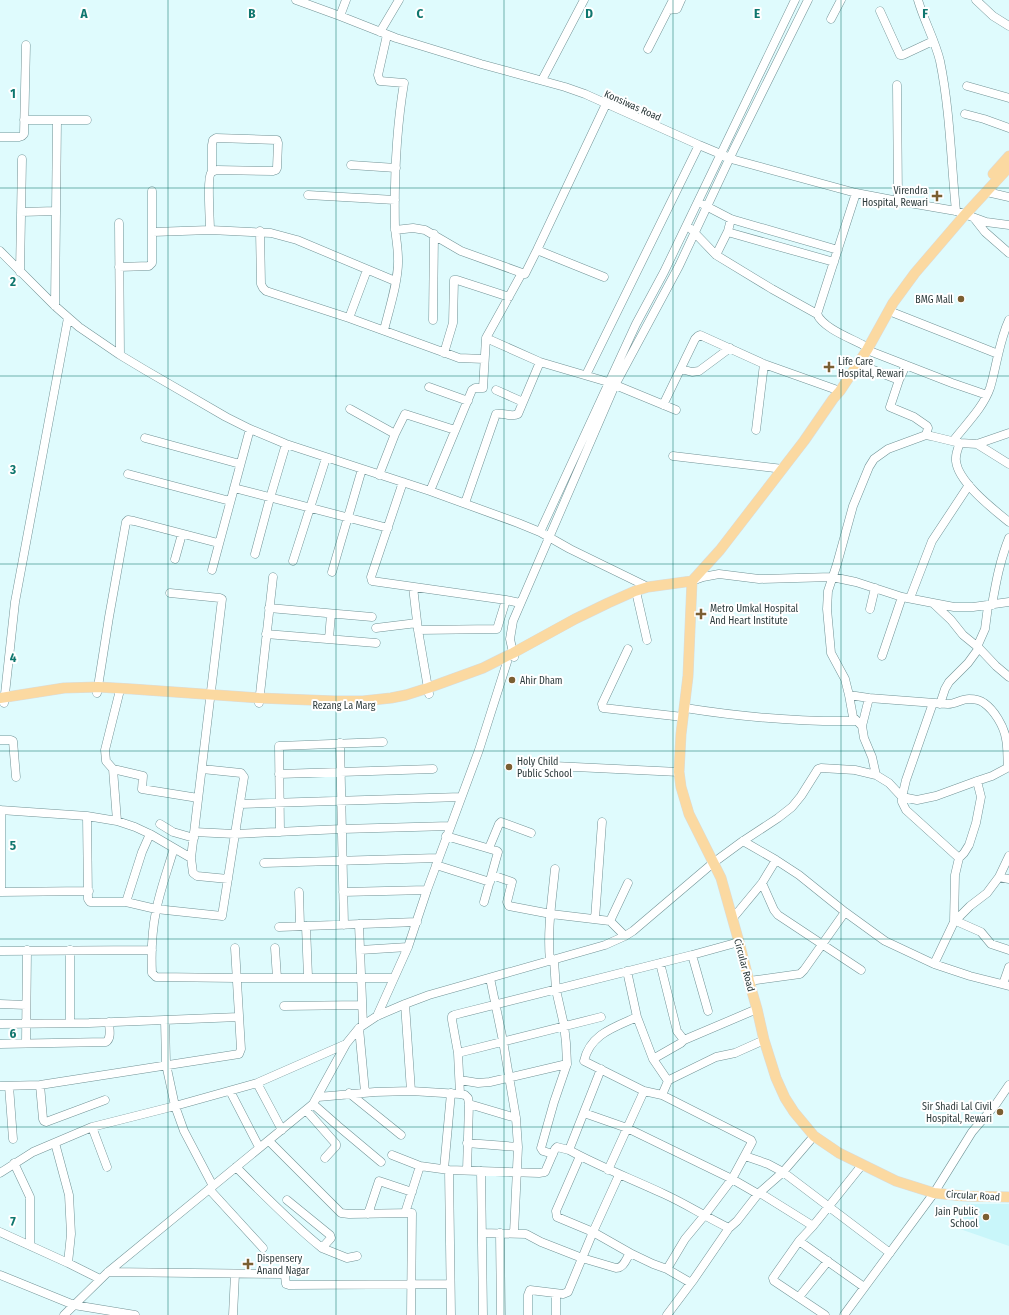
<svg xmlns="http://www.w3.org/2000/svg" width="1009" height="1315" font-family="'Fira Sans Condensed',sans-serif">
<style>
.built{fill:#c9f6fa}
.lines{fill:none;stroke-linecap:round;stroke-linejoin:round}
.minor-casing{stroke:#729396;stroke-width:9}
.major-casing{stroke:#d9dcdc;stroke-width:11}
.minor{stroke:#fff;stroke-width:8}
.major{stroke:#fbd9a1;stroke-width:10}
.grid{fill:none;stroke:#0f766e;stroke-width:1;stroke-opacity:0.55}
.poi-dot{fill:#7b5f32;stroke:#fff;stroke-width:1.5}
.labels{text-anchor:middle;stroke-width:4;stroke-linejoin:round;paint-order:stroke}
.street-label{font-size:10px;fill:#2c3a3b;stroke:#fff}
.poi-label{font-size:10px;fill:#2c3a3b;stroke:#fff;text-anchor:start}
.grid-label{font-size:13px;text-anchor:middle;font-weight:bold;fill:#0f766e;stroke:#fff;stroke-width:4;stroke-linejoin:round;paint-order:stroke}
</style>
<rect width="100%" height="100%" fill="#dffbfd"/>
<path class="built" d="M967,1204H1009V1246L960,1229Z"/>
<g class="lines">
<g class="minor-casing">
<path id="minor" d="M296,0L340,16L396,38L481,64L565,87L585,94L699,145L735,160L856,193L898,201L956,211L986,222L1009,225
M918,0C924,21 935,40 940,61C950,110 951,161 956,211
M976,0L993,16L1009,26
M668,10L677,9L681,0
M880,11L900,55H903L933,41
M340,16L346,0
M831,19L841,0
M380,32L399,0
M648,49L673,0
M542,80L584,0
M897,85L898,201
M967,86L1009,98
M965,114L984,119L1009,128
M24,120H87
M0,137H19L22,136L24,134L26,45
M351,165L396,168
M987,192L1009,197
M856,193L817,314C823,328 850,338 863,345
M308,195L395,200
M704,205L731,219L838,250
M21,212L56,211
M974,218L985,232L1009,253
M731,219L728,231L731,233L834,262
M119,223L120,355
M691,229L716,255L772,289L817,314
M210,230C210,221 207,178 211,173C213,171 215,171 217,170L273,171L276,170L277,168L278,143L277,140L216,138L213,140L212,145V171
M395,230L413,228L425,230L461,251L525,274L537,250L606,104
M260,231L261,284L263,288L266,291L349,318L451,355L459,358L484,359
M153,232L210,230L271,233L297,240L395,281
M537,250L604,277
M0,251L55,306L79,327L120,355L145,370L226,417L250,429L286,444L430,491L518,523L540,532L570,549L648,587
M716,255L728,231
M119,267L149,266L152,263V191
M20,272L22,159
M55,306L57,120
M889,311L998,354
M349,318L367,270
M433,320L434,234
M384,330C389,310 399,279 398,259C398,248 396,238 395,228C394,179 396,131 404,83L380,81L378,75L387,35
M486,338L540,362L608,382L676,410
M867,350L952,383L987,395
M444,353L453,323L454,280H457L509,297
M858,364L899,380L890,407L914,417L927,426L928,428L926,435
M681,369L692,372L699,371L730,348
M586,375L699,145
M899,380L906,365
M429,387L468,401
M496,390L523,402
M663,405L695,339L698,336L700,335L764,364L840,391
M350,409L395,434
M756,430L764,364
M145,438L240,464
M953,441C966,424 983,408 990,388C997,365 999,341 1009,320
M960,443C958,448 955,455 956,461C958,482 993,509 1009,522
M977,444L1009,464
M673,456L783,469
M128,474L230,501
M379,475L395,434L405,414L455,430
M403,482L371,577L372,581L506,600L520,603
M234,488L388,528
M430,491L472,390L475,388H483L486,338L522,273
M465,503L496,414C504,412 511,418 518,414L540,362
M540,532L636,324L664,272L795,0
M255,554L270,498L286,444
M175,559L182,534
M293,561L326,458
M212,570L250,429
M332,572L362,469
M692,581L703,577L719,574L759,579L832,577L856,582L902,597L954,607H973L1009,602
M413,587L418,630L429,694
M170,593L220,598L222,599L191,858L193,873L197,876L228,879
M637,596L647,640
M910,598L932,541L969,485
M934,604L951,620L963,635L979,648L996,666L1009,677
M992,605C996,582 1000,560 1009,538
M269,608L372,617
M870,609L875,588
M376,628L417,623
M418,630L497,629L506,600
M266,634L376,643
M329,639L331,614
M977,647L985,629L988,606
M628,649L602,704L603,708L683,717
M882,656L902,597
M514,657L510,639L513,621L615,385L679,266L734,149L808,0
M97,693L109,617L126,522L128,520L134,521L218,543
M849,695L869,698L948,704C956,704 961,699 969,699C973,699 980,700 984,703C994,710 1004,726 1006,739C1008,748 1007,758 1008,767
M4,703L15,602L68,318
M259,703L273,577
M933,703L906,780L902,797V802L906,810L959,858
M940,704L945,689L949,682L968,663L979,648
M685,708C742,717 799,722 857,721
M862,726L869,698
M0,740H11L13,741L16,777
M340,743L344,925
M533,765L679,772
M113,769L143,776L142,789L198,798
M279,774L433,769
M876,775L872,757L864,738L862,726L853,717L849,695L845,679L831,653L827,609L828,591L837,564L853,506L869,467L874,459L888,449L926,435L931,436L960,443L977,444L1009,433
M240,804L461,797
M0,810L87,816L117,821L135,827L150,834L191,858
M1,810V892
M87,816L88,899L90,902H126L156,909L222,916L244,777L241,773L202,769
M117,821L113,769L106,761L105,750L119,694
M160,824L173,832L194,838
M194,832L235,834L342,829L450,826
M280,832L279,746L383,742
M446,836L497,851L498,852L484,902
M743,841L776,860L799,875L845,912L885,941L934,964L970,976L1009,986
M174,848C168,869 160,890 156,911C152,931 151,952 152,973L156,977L236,978H394
M489,848L499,824L501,822L531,833
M264,863L438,858
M436,865L490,882
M492,875L512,882L507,902L509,906L551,914L610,921L625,936
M999,877L1009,879
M762,883L774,910L778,915L861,970
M0,892L89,891
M299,892L300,926
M343,892L427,890
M126,902L142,852L150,834
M733,918L762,883L776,860
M595,919L602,822
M610,921L628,883
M956,921L981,932L991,944L1009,950
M954,922L970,906L987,893L999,877L1009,856
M359,924L363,1025
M306,926L308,977
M279,927L417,922
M275,948L277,978
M360,950L408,947
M0,951L152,950
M692,955L708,1011
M550,961C547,931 552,899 555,869
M660,963L677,1031L684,1040
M934,964L954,922L955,875L959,858L964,853L969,845L976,823L981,797L977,781
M627,971L637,1017L653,1059L668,1081
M490,978L503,1041L516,1118L518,1147L514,1233
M749,981L800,974L804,970L845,912
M1003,984L1009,967
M0,1004L26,1005
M405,1004L411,1091
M284,1006L362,1005
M377,1016L408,947L427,890L479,750L507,662
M637,1017C615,1027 590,1034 584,1061L644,1091L662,1095L751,1140L752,1142L732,1179L704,1216L685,1239L667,1269
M165,1020L166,1064L175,1106L184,1131L213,1186
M70,1023V950
M0,1024L89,1023L239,1017
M359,1028L365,1092
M26,1043L27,950
M0,1044L106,1042C112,1038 109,1028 109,1022
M458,1053L601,1017
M653,1059L681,1043L684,1040L757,1009
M460,1080L478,1083L490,1082L567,1064
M257,1083L282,1130
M40,1085L43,1119L44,1121L46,1122L105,1100
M0,1086L40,1085L239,1054L241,1049L235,948
M9,1086L13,1139
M230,1091L259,1147
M349,1093L401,1135
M460,1094L458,1053L452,1020V1016L454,1015L692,955L739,942
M662,1095L668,1081L671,1079L716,1057L735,1053L764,1040
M318,1097L375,1092L411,1091L460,1094L465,1095L468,1098L469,1104L467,1170
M313,1104L338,1126L381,1162
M469,1104L516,1118
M306,1110L336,1144V1146L325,1158
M584,1113L627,1128L732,1179L758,1194
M92,1127L107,1167
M269,1141L341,1213L349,1214L412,1213L411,1315
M55,1143L69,1195L71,1234L68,1263
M467,1143L518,1147
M569,1150L601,1069
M553,1154L543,1151L541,1148L554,1102L567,1064L566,1043L564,1025L556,990L554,960
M392,1155L420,1166L449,1170L539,1173L545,1172L555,1149L557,1147L569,1150C600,1167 632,1179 664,1194C686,1204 706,1217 729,1228
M580,1156L556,1211L557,1217L593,1232L630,1253L653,1264L667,1269L691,1283
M745,1156L768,1164L783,1172L890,1253
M14,1163L30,1197V1245
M236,1167C264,1195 291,1223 322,1248L331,1238L330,1235L287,1200
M444,1169L451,1093
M449,1170L451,1315
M608,1170L644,1091
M481,1171L483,1315
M0,1173L33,1152L92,1127L175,1106L257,1083L346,1044
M209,1189L263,1248
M760,1193L813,1226
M405,1213L420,1166
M368,1214L379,1181L412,1192
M0,1232L68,1263L100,1279
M482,1233L526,1234L541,1242L582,1258L616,1268C624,1268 626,1259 630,1253
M500,1233L501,1315
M799,1241L864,1287
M322,1248L347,1258L357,1256
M108,1272L283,1274L285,1276L286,1284L289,1285L450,1284
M0,1275L74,1305L135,1315
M556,1294V1315
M799,1297L828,1261
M64,1315L108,1272L313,1104L346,1044L359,1028L377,1016L405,1004L429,995L605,945L625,936L633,931L713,863L743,841L778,818L792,807L801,796L818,769L821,768L855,770L876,775L889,783L902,797L917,800L936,796L977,781L992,776L1009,767
M233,1315L235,1274
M528,1315V1295L530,1290L563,1294L568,1292L593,1232L619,1175
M667,1315L694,1279L729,1228L737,1221L758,1194L783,1172L814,1136
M825,1315L774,1281L773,1278L799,1241L813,1226L862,1165
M844,1315L934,1193L972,1132L996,1104L1009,1085"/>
</g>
<g class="major-casing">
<path id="major" d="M993,174L1009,156
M692,581L688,676L681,734L679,772L681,787L689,814L721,878L739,942L749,981L757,1009L764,1040L776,1078L785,1098L794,1112L814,1136L839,1153L896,1181L934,1193L963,1196L1009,1197
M692,581L720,550L804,441L833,399L840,391L867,350L893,303L915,273L963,217L1009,167
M0,698L64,688L98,687L132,689L259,698L335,701H363L391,698L406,695L428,688L483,668L513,653L575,619L608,603L635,591L648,587L692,581"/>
</g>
<use href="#minor" class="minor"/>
<use href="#major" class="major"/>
</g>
<path class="grid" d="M168,0V1315M336,0V1315M504,0V1315M673,0V1315M841,0V1315M0,188H1009M0,376H1009M0,564H1009M0,751H1009M0,939H1009M0,1127H1009"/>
<g class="poi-dot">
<path d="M935 190h4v4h4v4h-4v4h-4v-4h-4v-4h4z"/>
<circle cx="961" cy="299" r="4"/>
<path d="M827 361h4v4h4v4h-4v4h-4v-4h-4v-4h4z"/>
<path d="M699 608h4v4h4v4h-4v4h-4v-4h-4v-4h4z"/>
<circle cx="512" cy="680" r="4"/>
<circle cx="509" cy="767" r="4"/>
<circle cx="1000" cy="1112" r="4"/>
<circle cx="986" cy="1217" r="4"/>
<path d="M246 1258h4v4h4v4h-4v4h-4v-4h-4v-4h4z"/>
</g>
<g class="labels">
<g class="street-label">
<text transform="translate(633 105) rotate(24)" y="4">Konsiwas Road</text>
<text x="344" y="709">Rezang La Marg</text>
<text transform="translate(745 965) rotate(75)" y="4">Circular Road</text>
<text transform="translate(973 1195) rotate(3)" y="4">Circular Road</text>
</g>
<g class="poi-label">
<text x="928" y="194" text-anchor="end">Virendra<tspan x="928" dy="12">Hospital, Rewari</tspan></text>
<text x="953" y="303" text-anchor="end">BMG Mall</text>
<text x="838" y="365">Life Care<tspan x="838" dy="12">Hospital, Rewari</tspan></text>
<text x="710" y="612">Metro Umkal Hospital<tspan x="710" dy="12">And Heart Institute</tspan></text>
<text x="520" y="684">Ahir Dham</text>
<text x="517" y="765">Holy Child<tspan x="517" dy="12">Public School</tspan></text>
<text x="992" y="1110" text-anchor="end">Sir Shadi Lal Civil<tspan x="992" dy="12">Hospital, Rewari</tspan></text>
<text x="978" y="1215" text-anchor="end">Jain Public<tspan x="978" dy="12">School</tspan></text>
<text x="257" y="1262">Dispensery<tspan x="257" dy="12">Anand Nagar</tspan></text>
</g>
</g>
<g class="grid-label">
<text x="84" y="18">A</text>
<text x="252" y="18">B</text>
<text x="420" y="18">C</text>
<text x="589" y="18">D</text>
<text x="757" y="18">E</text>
<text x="925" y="18">F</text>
<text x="13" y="98">1</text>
<text x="13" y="286">2</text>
<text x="13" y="474">3</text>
<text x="13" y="662">4</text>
<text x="13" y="850">5</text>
<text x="13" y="1038">6</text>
<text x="13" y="1226">7</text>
</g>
</svg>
